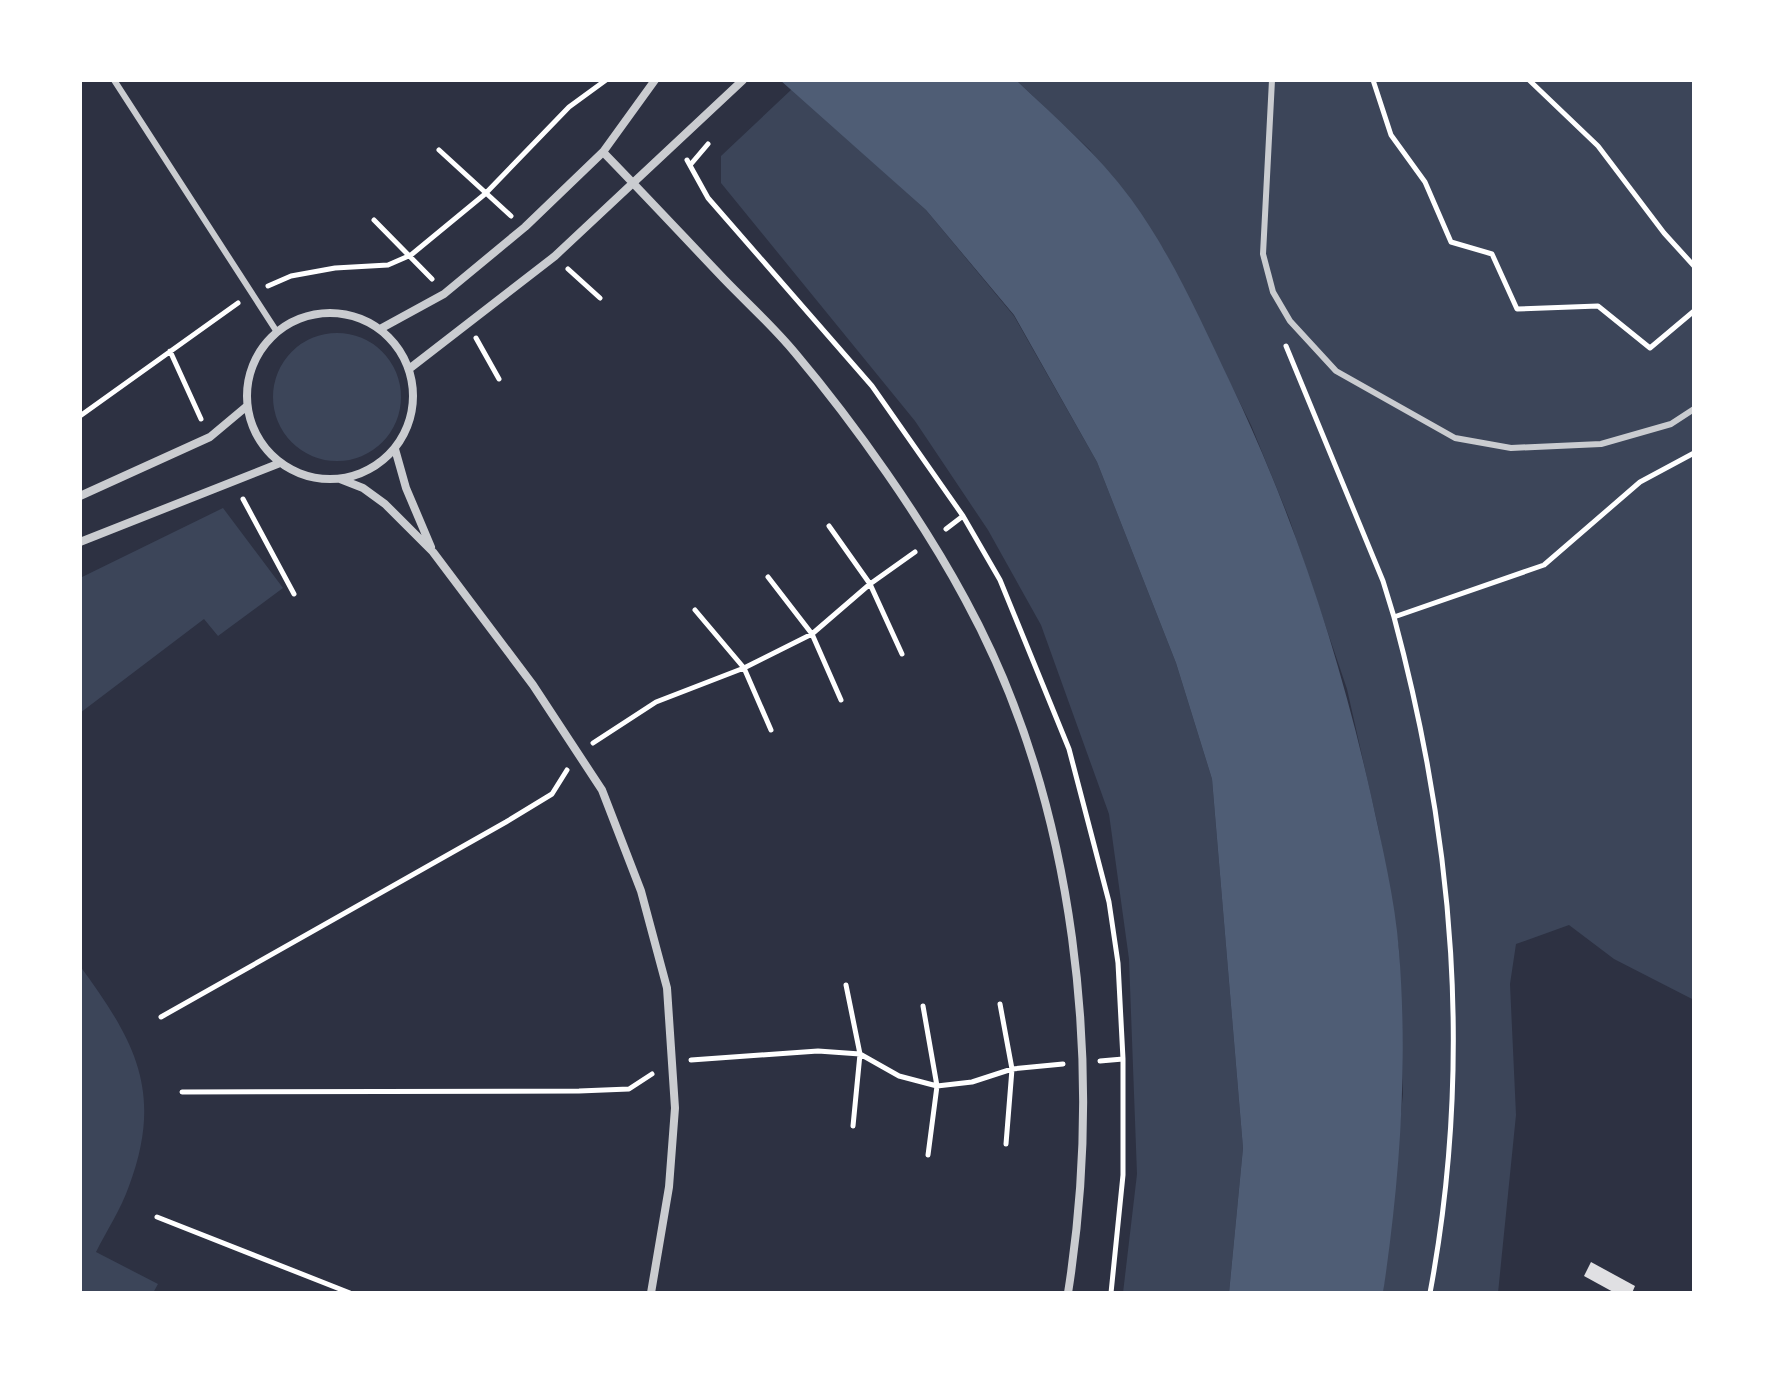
<svg xmlns="http://www.w3.org/2000/svg" width="1774" height="1373" font-family="'Exo 2',sans-serif">
<style>
.green{fill:#3c4559}
.water{fill:#4f5d75}
.building{fill:#e0e0e3}
.lines{fill:none;stroke-linecap:round;stroke-linejoin:round}
.path{stroke:#fff;stroke-width:5}
.service{stroke:#caccd0;stroke-width:6}
.minor{stroke:#caccd0;stroke-width:8}
</style>
<rect width="100%" height="100%" fill="#2d3142"/>
<path class="green" d="M1016,80H1694V1000L1614,959L1569,925L1516,944L1510,984L1516,1115L1498,1293H1383L1403,1094L1399,949L1379,831L1347,689L1289,518L1251,425L1164,250L1090,150Z
M792,89L926,210L1014,316L1097,462L1176,663L1212,779L1243,1148L1229,1293H1123L1137,1174L1129,959L1109,814L1041,625L988,530L915,421L721,183V156Z
M273 397a64 64 0 1 1 128 0a64 64 0 1 1-128 0Z
M223,508L283,588L218,636L204,619L80,713V578Z
M80,966C135,1041 164,1092 129,1186C121,1209 107,1230 96,1252L158,1284L153,1293H80Z"/>
<path class="water" d="M780,80H1016C1056,118 1098,154 1131,199C1172,255 1201,321 1231,384C1294,516 1339,653 1371,795C1382,846 1395,899 1399,951C1408,1065 1400,1180 1383,1293H1229L1243,1148L1212,779L1176,663L1097,462L1014,315L926,210Z"/>
<path class="building" d="M1591,1262L1635,1286L1632,1293H1615L1584,1276Z"/>
<g class="lines">
<path class="path" d="M1373,80L1391,135L1425,182L1451,242L1492,254L1517,309L1598,306L1650,348L1694,311
M1529,80L1598,146L1664,233L1694,266
M439,150L511,216
M687,160L708,198L872,386L963,516L1000,580L1069,749L1109,902L1118,963L1123,1059V1175L1111,1293
M691,164L708,144
M374,220L432,279
M568,269L600,298
M268,286L291,276L335,268L388,265L411,255L485,194L569,107L606,80
M476,338L499,379
M1286,346L1383,581L1394,617
M170,351L201,419
M80,416L238,303
M243,499L294,594
M829,526L870,584L902,654
M946,529L963,516
M768,577L812,634L841,700
M695,610L744,668L771,730
M593,743L656,702L744,668L812,634L870,584L915,552
M846,985L860,1054L853,1126
M1000,1004L1012,1069L1006,1144
M923,1006L937,1086L928,1155
M161,1017L506,822L552,794L567,770
M691,1060L818,1051L860,1054L899,1076L937,1086L972,1082L1012,1069L1063,1064
M1100,1061L1123,1059
M182,1092L579,1091L629,1089L652,1074
M157,1217L350,1293
M1430,1293C1473,1063 1454,841 1394,617L1544,565L1640,482L1694,453"/>
<path class="service" d="M114,80L277,332
M1272,80L1263,254L1273,292L1290,321L1336,371L1455,438L1511,448L1601,444L1671,424L1694,409"/>
<path class="minor" d="M603,152C644,194 684,237 724,279C748,304 774,327 796,354C855,424 922,519 965,599C1077,804 1104,1066 1068,1293
M247 396a83 83 0 1 1 166 0a83 83 0 1 1-166 0Z
M380,329L444,294L525,227L603,152L655,80
M409,369L555,256L743,80
M395,449L406,488L431,547
M340,479L363,488L385,504L433,552L533,685L602,790L641,891L667,988L675,1108L669,1187L651,1293
M80,496L210,437L247,406
M80,542L280,463"/>
</g>
<rect width="1774" height="1373" fill="none" stroke="#ffffff" stroke-width="164"/>
</svg>
